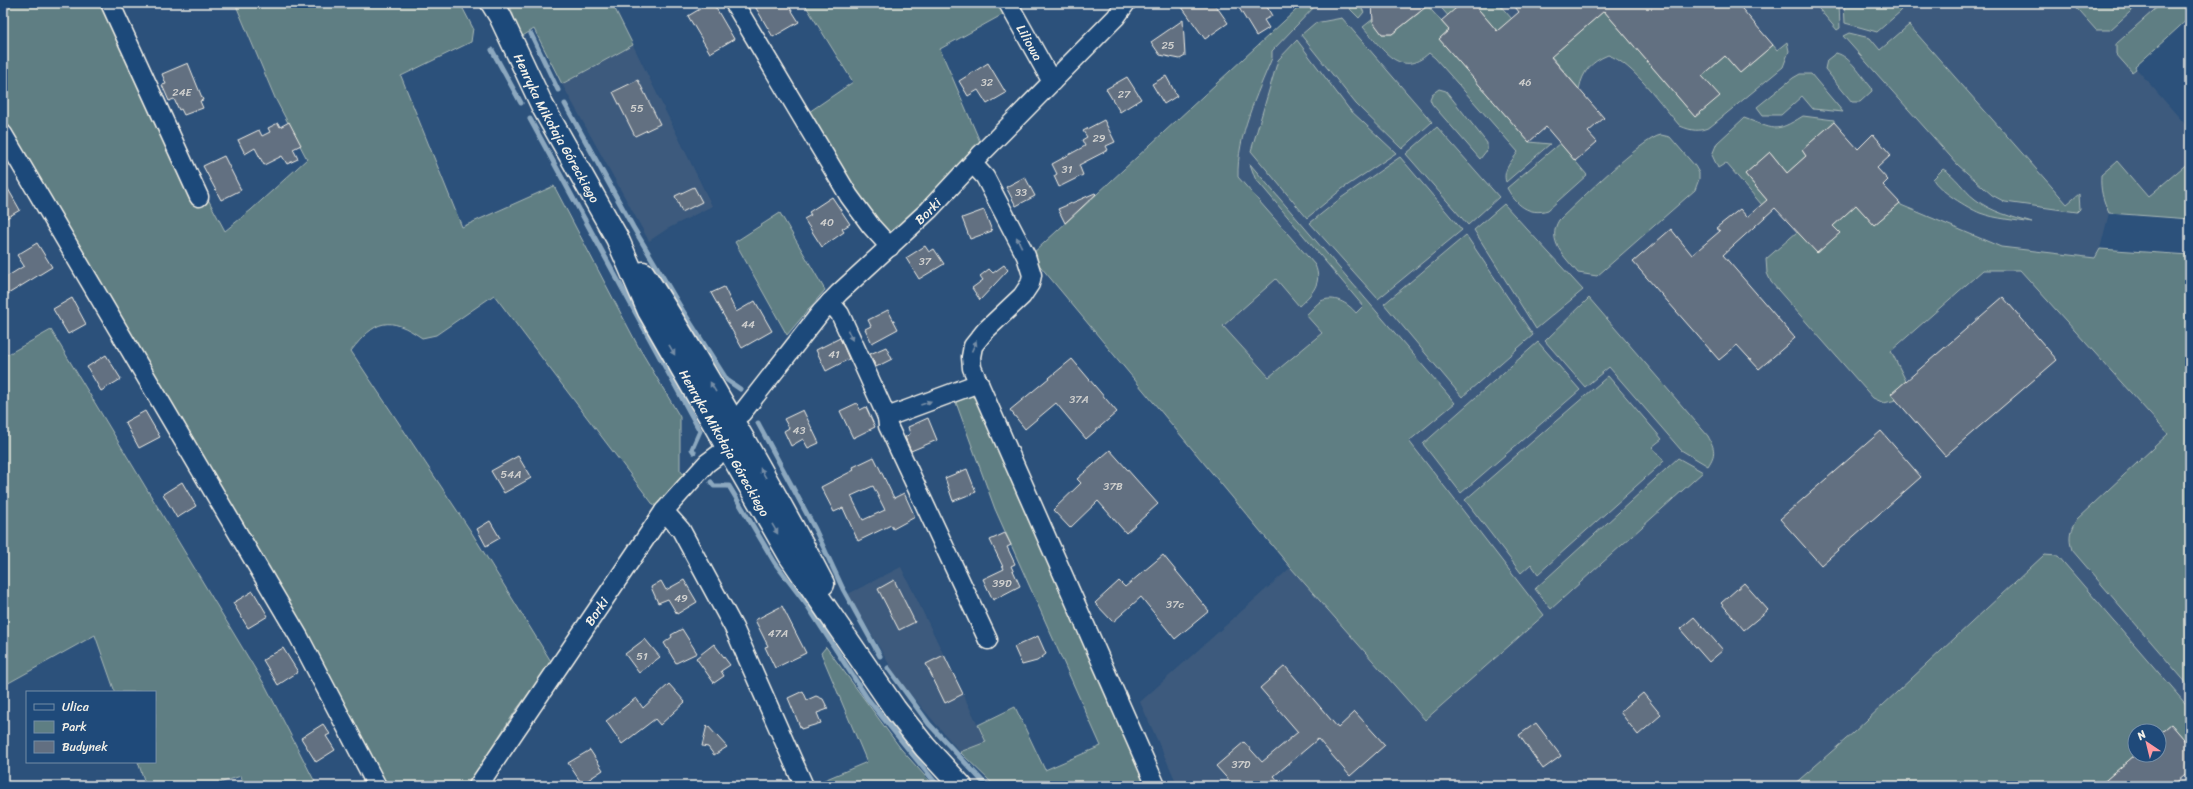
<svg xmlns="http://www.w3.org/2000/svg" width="2193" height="789" viewBox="0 0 2193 789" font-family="Sriracha,sans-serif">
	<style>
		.built { fill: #3c5a7d; fill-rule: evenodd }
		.green { fill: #5e7e83; stroke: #a9b8b6 }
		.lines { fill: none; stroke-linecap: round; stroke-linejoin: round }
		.stream { stroke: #8ca8bf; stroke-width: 5 }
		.building { fill: #626f81; stroke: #f4f1e8; fill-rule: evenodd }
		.minor-casing { stroke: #f4f1e8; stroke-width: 21 }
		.secondary-casing { stroke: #f4f1e8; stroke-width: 25 }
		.minor { stroke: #1f4a7a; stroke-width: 18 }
		.secondary { stroke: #1f4a7a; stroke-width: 22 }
		.oneway { fill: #748da6 }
		.labels { text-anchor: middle; stroke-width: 3; stroke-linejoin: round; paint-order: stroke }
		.number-label { font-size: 11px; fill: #d0d0ce }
		.street-label { font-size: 13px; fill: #f4f1e8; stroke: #1f4a7a }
	</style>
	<rect width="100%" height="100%" fill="#2c517b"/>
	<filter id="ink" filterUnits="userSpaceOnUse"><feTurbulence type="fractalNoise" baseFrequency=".025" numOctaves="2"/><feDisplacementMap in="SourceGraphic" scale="8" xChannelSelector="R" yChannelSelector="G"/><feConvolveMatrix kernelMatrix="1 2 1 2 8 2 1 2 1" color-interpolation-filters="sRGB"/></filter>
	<g filter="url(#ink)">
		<g class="built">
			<path d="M1301,3H2165L2190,17L2135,67L2190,130V219L2109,213L2100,249L2095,258L2190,372V786H1899L1853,733L1792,786H1178L1140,702L1290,568L1031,255L1296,10ZM2135,731H2159V755H2135Z"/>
			<polygon points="633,45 712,206 667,229 649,241 562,84"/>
			<polygon points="901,567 978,725 986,742 960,752 899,681 848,594"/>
		</g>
		<g class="green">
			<path d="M3,3H103L225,231L251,210L307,159L275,98L235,3H460L473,28L471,42L401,76L462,227L554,186L638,346L680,417V470L684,475L655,507L494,295L436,335L422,338C389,315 375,320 351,351L470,530L552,663L516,710L467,786H383L3,127Z"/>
			<polygon points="509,3 612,3 633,45 562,84 534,29 521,37"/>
			<polygon points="804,3 1004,3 1009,11 940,49 981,144 889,239 856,197 806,114 853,82"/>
			<path d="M1301,3H1318L1272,51V58C1257,95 1237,135 1238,177L1315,265C1323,283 1312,294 1299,306L1276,279L1223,326L1269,377L1322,333L1306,315C1311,311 1316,304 1321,301C1334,295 1348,303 1356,313L1363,306L1255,178L1250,164L1455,403L1409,441L1544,615L1425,720L1291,568L1031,255L1296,10Z"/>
			<polygon points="1348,3 1358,3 1364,12 1359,18 1350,9"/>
			<path d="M1425,3L1449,30L1439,39L1529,142L1550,144L1506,182C1502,170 1512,161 1518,152L1435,58L1429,53C1400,80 1382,48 1363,27L1373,19L1382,34H1392L1419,13L1418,5Z"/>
			<polygon points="1437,3 1462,3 1456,25"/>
			<polygon points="1473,3 1498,3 1512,19 1497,31"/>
			<polygon points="1814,3 1839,3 1840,28 1837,30"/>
			<polygon points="1844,3 1894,3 1901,11 1877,32 1845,23"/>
			<polygon points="2072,3 2140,3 2110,30 2096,30"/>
			<polygon points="2162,3 2188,3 2190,5 2190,17 2135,67 2136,69 2132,72 2116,54 2116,44"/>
			<path d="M1604,11L1695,117L1719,96L1702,76L1725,56L1740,73L1773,45L1777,50L1787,42L1789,51L1783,67L1710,127C1699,132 1692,131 1680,126C1662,106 1633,63 1608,55C1591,62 1583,71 1579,89L1546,50H1559Z"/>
			<polygon points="1342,18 1432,122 1402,149 1356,104 1301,35 1315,23"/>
			<polygon points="1909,25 2067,204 2079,194 2080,209 2077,212 2005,202 1992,195 1958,165 1843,36 1849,33 1870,38 1880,50"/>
			<polygon points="1297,40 1349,109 1396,153 1342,189 1307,218 1251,151 1278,60"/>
			<path d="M1836,53C1850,56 1862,77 1871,87L1872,91L1860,102H1852L1825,69L1827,60Z"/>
			<polygon points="1800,74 1811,74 1843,112 1813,109 1802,96 1781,115 1763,115 1757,107 1793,78"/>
			<polygon points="1439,89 1446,91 1487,143 1487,150 1480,159 1432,104 1430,99 1432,94"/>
			<path d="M1803,116L1834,120V122L1802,150L1806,156L1787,173L1770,152L1745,174L1767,200L1762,205L1726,163L1718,168L1712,155L1717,143L1744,118C1775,129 1774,134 1803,116Z"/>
			<polygon points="1437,127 1499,197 1468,225 1406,154"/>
			<path d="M1661,135L1670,137L1695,166L1699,173V179L1695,190L1597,276L1578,273C1565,257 1546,241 1559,220C1577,203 1642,138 1661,135Z"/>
			<path d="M1560,143L1587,175L1548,210C1529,216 1516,205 1507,188Z"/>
			<polygon points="1400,157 1462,230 1378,299 1310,223 1341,198"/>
			<path d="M2117,161L2148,197L2190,161V219L2109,213C2103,200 2100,190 2101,175Z"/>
			<path d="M1943,169C1956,176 1963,190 1975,199C1991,212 2013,217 2032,223C2016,220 1996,219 1980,213C1968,208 1938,190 1933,179Z"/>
			<path d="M1900,203L1901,205L2001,247L2095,258L2100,249L2190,255V685H2188L2072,550C2068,538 2070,530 2077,519L2168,434L2020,270H1983L1891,351L1906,381L1891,394L1896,400L1884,403L1873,398L1771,282L1767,273L1766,259L1797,232L1818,253L1839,233L1833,226L1856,205L1874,225Z"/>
			<polygon points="1504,204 1583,290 1536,329 1474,230"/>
			<polygon points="780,213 825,290 787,335 735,242"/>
			<polygon points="1466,235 1533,335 1462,397 1384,304"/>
			<path d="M1589,298L1708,436C1715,449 1716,454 1708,466L1681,450L1609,367L1585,387L1545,341Z"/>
			<polygon points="51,330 266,687 317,786 244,786 241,776 210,786 146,786 138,762 155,762 155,692 115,692 95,635 3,686 3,357"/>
			<polygon points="1538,342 1580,390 1461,493 1423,444"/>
			<polygon points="1608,376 1662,439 1652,447 1664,461 1538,574 1531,564 1521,573 1465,500"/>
			<polygon points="968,394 979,401 1149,786 995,786 960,752 986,742 978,725 1015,707 1045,770 1101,746 995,509 954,397"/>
			<polygon points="1678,458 1703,472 1551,609 1535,589"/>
			<polygon points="2044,555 2058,556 2190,709 2190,744 2188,744 2171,724 2159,734 2159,731 2135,731 2135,755 2099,786 1792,786 1853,733"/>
			<polygon points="826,647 901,749 934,786 810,786 867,762 821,653"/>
		</g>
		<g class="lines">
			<g class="stream">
				<polyline points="531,34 558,90"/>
				<polyline points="492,50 521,103"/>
				<polyline points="565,104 633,227 683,311 727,380 740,389"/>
				<polyline points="530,119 700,431 692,449 694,452"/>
				<polyline points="758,423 815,529 843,589 880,656"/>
				<polyline points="711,482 714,486 729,486 775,563 807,605 867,698 938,786"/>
				<polyline points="888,668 929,724 987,786"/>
			</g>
		</g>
		<g class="building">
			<polygon points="710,3 713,3 734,39 710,53 688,16"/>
			<polygon points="753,3 787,3 799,22 773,37"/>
			<polygon points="1179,3 1214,3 1228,23 1205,39"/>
			<polygon points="1236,3 1265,3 1272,16 1264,20 1269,28 1256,36"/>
			<polygon points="1372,3 1431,3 1392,34 1382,34 1373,22"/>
			<polygon points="1462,3 1473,3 1497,31 1519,12 1512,3 1737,3 1773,45 1740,73 1725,56 1702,76 1720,96 1695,117 1604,11 1551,57 1604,118 1588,132 1597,142 1575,161 1546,127 1529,142 1439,39 1449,30 1441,21"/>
			<polygon points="1183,20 1185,56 1180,59 1160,55 1151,42"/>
			<polygon points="188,63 203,100 200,101 203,108 184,115 181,109 179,110 174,99 169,101 162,85 166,84 162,74"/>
			<polygon points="988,63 1006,93 987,104 978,90 968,96 959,81"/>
			<polygon points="1166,76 1177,96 1164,104 1152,84"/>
			<polygon points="1127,77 1141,99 1120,112 1106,89"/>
			<polygon points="638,80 660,124 635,136 613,92"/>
			<polygon points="1104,120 1115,142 1106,146 1108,150 1079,165 1083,175 1059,187 1054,176 1057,174 1052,164 1085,146 1082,140 1087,137 1083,131"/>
			<polygon points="289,122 301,145 293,149 298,159 287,164 282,156 264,165 255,148 245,154 238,140 259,130 262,136 270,132 268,128 278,123 280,127"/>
			<polygon points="1834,122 1858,149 1873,134 1891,155 1877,168 1888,180 1883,185 1900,203 1874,225 1856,205 1833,226 1840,233 1817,253 1775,208 1723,255 1795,338 1759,369 1737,345 1719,360 1633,262 1671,229 1692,255 1720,231 1716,228 1740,209 1747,217 1767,200 1745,174 1770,152 1787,173 1806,156 1802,150"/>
			<polygon points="224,156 241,190 221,200 203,166"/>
			<polygon points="1025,177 1035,196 1016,206 1006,187"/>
			<polygon points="3,180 20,210 3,220"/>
			<polygon points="694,187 702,202 682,212 675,196"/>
			<polygon points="1095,193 1096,194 1065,223 1058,209"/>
			<polygon points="832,197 850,224 842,229 844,232 822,247 804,219 811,215 809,212"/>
			<polygon points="984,210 992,231 970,239 962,218"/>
			<polygon points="37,243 52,267 3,297 3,279 24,266 17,255"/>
			<polygon points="925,246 929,252 934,249 944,264 919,279 906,258"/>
			<polygon points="1004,265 1008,270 980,300 972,288 983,280 980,276 989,269 993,273"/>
			<polygon points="724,287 736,312 755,301 772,331 742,348 711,293"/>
			<polygon points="2003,297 2057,360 1945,456 1891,394"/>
			<polygon points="72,298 86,324 68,334 53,309"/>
			<polygon points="888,310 898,329 872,343 865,329 871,326 868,320"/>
			<polygon points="840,338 849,359 826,371 816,350"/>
			<polygon points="886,347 892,359 876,367 870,354"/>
			<polygon points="106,355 121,379 101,391 87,367"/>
			<polygon points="1072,359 1117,412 1086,439 1056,403 1025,429 1010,410"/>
			<polygon points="857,403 860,410 866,407 875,427 853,438 840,411"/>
			<polygon points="803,410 819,443 808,448 803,439 791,446 784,431 789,428 784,419"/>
			<polygon points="145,411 160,437 139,448 125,422"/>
			<polygon points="928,418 937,440 911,451 905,437 910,434 908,427"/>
			<polygon points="1881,431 1921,477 1821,565 1780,519"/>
			<polygon points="1110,450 1158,504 1126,533 1098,501 1070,528 1053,510 1081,483 1077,479"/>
			<polygon points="518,456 531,478 504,493 491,471"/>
			<path d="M874,457L894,498L904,493L915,517L893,529L891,525L858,541L843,508L834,512L821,487L854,470L853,467ZM873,486L885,510L863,520L851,496Z"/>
			<polygon points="967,469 976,492 953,501 945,478"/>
			<polygon points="182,482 196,506 177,518 163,494"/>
			<polygon points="490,521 500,538 486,546 477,529"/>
			<polygon points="1005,533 1011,545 1007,547 1015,564 1011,566 1020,586 993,600 983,579 1004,569 990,540"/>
			<polygon points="1163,555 1209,611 1175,639 1141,597 1113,622 1095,603 1119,581 1125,587"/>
			<polygon points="684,580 697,602 677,614 668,599 658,603 651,587 661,581 666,590"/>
			<polygon points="894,580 915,622 899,630 878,589"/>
			<polygon points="1744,583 1768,610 1744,630 1721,603"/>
			<polygon points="253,591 268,616 248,628 233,603"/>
			<polygon points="782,606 806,653 775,668 765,647 768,646 755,620"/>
			<polygon points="1694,617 1723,650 1709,662 1680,629"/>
			<polygon points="682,629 697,653 676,663 664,643 672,637 671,635"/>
			<polygon points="1038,636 1046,654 1037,661 1022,665 1014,647"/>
			<polygon points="645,639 660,657 639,673 625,654"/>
			<polygon points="714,644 730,665 721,671 724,676 714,683 696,658"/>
			<polygon points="283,648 298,672 278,685 263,660"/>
			<polygon points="944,655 963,694 945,703 926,664"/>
			<polygon points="1285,666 1338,728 1355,712 1385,745 1350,776 1318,739 1274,776 1283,786 1234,786 1216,766 1244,742 1262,762 1298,732 1260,688"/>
			<polygon points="669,684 685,702 660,725 655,719 622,744 606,721 636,698 643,708"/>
			<polygon points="803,691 807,700 816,696 823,699 828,709 817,713 821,723 801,729 788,698"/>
			<polygon points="1643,693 1661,715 1638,735 1620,712"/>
			<polygon points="1536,723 1561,756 1543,769 1519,735"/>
			<polygon points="323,724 330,734 326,736 335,750 316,762 301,738"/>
			<polygon points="2171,724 2190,746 2190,771 2172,786 2099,786 2135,755 2159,755 2159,734"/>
			<polygon points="707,725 727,747 714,755 708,747 702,746"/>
			<polygon points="590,750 603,770 582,784 568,763"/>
		</g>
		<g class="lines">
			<g class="minor-casing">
				<g id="minor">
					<polyline points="110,3 199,197"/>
					<polyline points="734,3 849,196 871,226 890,247"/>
					<path id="s1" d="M1008,3L1052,82"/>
					<polyline points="3,134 299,637 377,786"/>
					<polyline points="973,164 985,177 1026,256 1032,275 1030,284 1022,296 985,331 973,346 971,357 972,368 1156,786"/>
					<polyline points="830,302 840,314 887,417 979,383"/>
					<polyline points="887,417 888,426 988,640"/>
					<path id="s2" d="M721,428L742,413L821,312L839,293L929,210L982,153L1116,17L1126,3"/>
					<polyline points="664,511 681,530 734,628 804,786"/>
					<path id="s3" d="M478,786L664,511L707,463L738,440"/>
				</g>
			</g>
			<g class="secondary-casing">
				<g id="secondary">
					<path id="s4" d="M492,3L500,16L543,107L617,238L649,311L790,556L895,709L925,747L961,786"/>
					<path d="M643,273C678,326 710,382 742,437C770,486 797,534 823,584"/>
				</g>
			</g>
			<use href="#minor" class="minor"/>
			<use href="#secondary" class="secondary"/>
		</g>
		<defs><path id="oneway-solid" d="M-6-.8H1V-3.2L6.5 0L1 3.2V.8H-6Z"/></defs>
		<g class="oneway">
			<use href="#oneway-solid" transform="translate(1019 242) rotate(-117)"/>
			<use href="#oneway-solid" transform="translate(850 335) rotate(65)"/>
			<use href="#oneway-solid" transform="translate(974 346) rotate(-66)"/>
			<use href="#oneway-solid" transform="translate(672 350) rotate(60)"/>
			<use href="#oneway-solid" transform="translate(713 387) rotate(-120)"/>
			<use href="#oneway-solid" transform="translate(926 403) rotate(-20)"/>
			<use href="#oneway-solid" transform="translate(763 473) rotate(-120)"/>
			<use href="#oneway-solid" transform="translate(775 529) rotate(60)"/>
		</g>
	</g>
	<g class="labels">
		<g class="number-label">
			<text x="1168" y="49">25</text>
			<text x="987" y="86">32</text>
			<text x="1525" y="86">46</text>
			<text x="182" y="96">24E</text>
			<text x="1124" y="98">27</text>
			<text x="637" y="112">55</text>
			<text x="1099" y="142">29</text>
			<text x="1067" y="173">31</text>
			<text x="1021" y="196">33</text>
			<text x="827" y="226">40</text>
			<text x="925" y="265">37</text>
			<text x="748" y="328">44</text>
			<text x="834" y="358">41</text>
			<text x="1079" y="403">37A</text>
			<text x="799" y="434">43</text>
			<text x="511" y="478">54A</text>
			<text x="1113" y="490">37B</text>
			<text x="1002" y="587">39D</text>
			<text x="681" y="602">49</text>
			<text x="1175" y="608">37c</text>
			<text x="778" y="637">47A</text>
			<text x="642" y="660">51</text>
			<text x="1241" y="768">37D</text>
		</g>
		<g class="street-label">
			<text dy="5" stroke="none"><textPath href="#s1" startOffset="45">Liliowa</textPath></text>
			<text dy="5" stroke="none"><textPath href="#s4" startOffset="141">Henryka Mikołaja Góreckiego</textPath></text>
			<text dy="5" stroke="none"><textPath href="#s2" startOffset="301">Borki</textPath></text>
			<text dy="5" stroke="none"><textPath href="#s4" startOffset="498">Henryka Mikołaja Góreckiego</textPath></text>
			<text dy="5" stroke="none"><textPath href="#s3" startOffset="211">Borki</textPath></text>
		</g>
	</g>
	<rect width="2193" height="789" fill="none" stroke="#1f4a7a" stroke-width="16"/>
	<rect x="8" y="8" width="2177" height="773" fill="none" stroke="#f4f1e8" stroke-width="1.5" filter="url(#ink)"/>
	<rect x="26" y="691" width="130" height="72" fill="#1f4a7a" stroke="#748da6"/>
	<rect x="34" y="704" width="20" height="6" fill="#1f4a7a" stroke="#748da6"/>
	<text x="62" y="711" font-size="12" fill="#f4f1e8">Ulica</text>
	<rect x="34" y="721" width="20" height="12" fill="#5e7e83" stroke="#748da6"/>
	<text x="62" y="731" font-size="12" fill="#f4f1e8">Park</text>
	<rect x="34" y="741" width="20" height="12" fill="#626f81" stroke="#748da6"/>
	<text x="62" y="751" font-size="12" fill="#f4f1e8">Budynek</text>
	<g transform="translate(2147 743) rotate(325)"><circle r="19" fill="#1f4a7a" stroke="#748da6"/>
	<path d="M0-3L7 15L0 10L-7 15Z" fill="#ff9aa2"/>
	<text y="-6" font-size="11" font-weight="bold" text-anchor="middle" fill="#f4f1e8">N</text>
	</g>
</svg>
